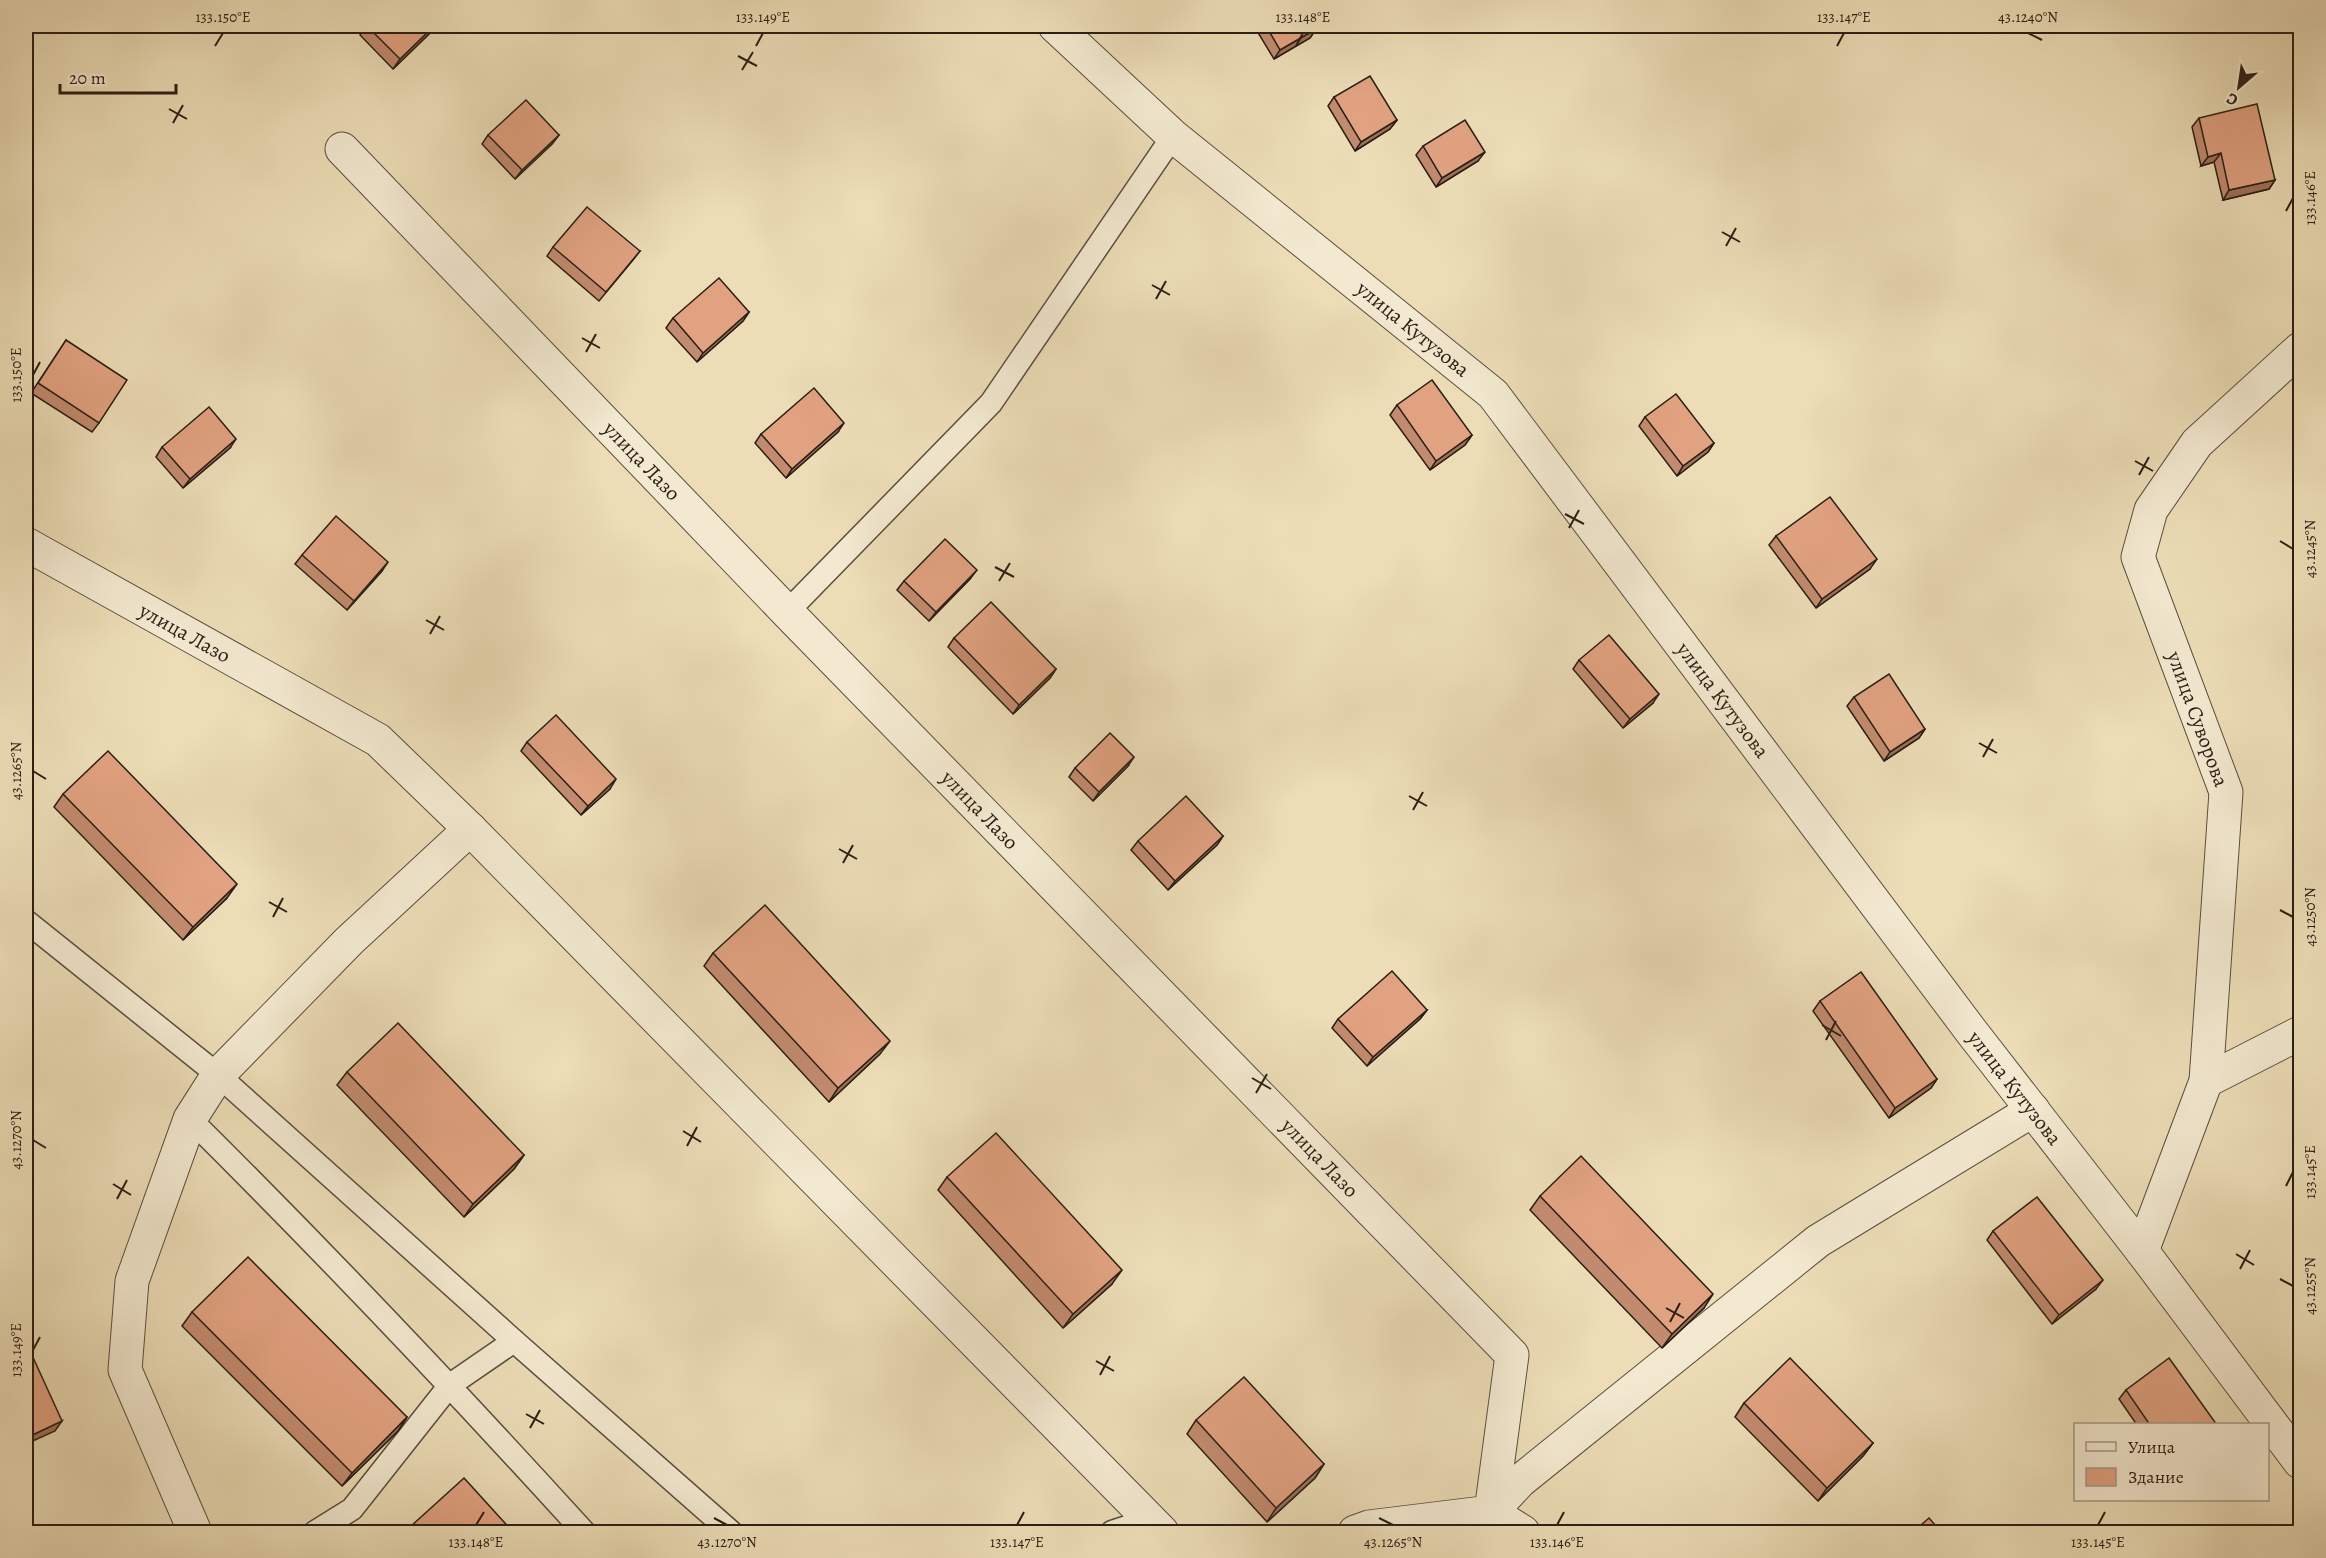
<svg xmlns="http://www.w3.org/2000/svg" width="2326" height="1558" viewBox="0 0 2326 1558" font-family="Alegreya,serif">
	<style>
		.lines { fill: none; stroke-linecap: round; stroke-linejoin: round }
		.service-casing { stroke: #5b4e3e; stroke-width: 25 }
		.minor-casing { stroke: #5b4e3e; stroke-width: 35 }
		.tertiary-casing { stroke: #5b4e3e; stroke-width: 35 }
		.service { stroke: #f3e9d0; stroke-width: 22 }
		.minor { stroke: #f3e9d0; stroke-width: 33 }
		.tertiary { stroke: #f3e9d0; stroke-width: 33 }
		.wall { fill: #c28b6f; stroke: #2b1e15; stroke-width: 1.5 }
		.shaded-wall { fill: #9e715a; stroke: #2b1e15; stroke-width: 1.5 }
		.building { fill: #e1a281; stroke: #2b1e15; stroke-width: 1.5 }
		.ticks { fill: none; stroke: #2b1e15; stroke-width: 2 }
		.labels { text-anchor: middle; stroke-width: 4.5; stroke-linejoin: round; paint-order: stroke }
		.street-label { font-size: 21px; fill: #2b1e15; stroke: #f3e9d0 }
		.neatline { fill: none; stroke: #2b1e15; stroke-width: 2 }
		.ticks-label { font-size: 15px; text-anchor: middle; fill: #2b1e15 }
	</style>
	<rect width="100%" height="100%" fill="#ecddb7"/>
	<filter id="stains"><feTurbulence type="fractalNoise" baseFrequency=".00333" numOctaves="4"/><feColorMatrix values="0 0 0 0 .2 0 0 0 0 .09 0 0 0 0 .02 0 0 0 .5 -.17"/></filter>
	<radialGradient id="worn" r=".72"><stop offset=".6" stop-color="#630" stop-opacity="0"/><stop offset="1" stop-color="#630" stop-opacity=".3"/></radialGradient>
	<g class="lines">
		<g class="service-casing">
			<g id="service">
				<polyline points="787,612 991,403 1173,136"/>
				<polyline points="26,921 218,1075 514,1341 731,1532"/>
				<path d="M190,1119C325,1253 456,1391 584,1532"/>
				<polyline points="315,1532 352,1509 450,1385 514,1341"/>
				<polyline points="1112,1532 1149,1520"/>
			</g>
		</g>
		<g class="minor-casing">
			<g id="minor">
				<polyline points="342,149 787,612 1512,1355 1491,1512"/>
				<polyline points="2206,1081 2300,1033"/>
				<polyline points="2142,1251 2206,1081 2226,792 2138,557 2151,510 2197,443 2300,349"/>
				<polyline points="1491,1512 1520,1481 1818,1241 2033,1110"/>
				<polyline points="195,1532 125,1370 132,1281 190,1119 218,1075 349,941 470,829"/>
			</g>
		</g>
		<g class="tertiary-casing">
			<g id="tertiary">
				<polyline points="1055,26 1173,136 1493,394 1971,1031 2142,1251 2300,1462"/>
				<polyline points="26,544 378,740 470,829 1162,1532"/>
				<polyline points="1355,1532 1369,1527 1491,1512 1523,1532"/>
			</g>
		</g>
		<use href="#service" class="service"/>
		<use href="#minor" class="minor"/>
		<use href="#tertiary" class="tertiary"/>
	</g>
	<g class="wall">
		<polygon points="367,26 434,26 429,34 393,69 360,35"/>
		<polygon points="1254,26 1314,26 1316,29 1310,38 1274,59"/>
		<polygon points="1334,97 1397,120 1390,129 1355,151 1328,106"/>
		<polygon points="2199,118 2275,180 2269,189 2223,200 2214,162 2201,166 2192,127"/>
		<polygon points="488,135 559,135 552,144 515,179 482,144"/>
		<polygon points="1423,146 1478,161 1436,187 1416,155"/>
		<polygon points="553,247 640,251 633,260 599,301 547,256"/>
		<polygon points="749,312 743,321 697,362 666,328 673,318"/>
		<polygon points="66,340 99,423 92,432 31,393"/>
		<polygon points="1397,405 1472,435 1465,445 1430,470 1390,415"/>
		<polygon points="1645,417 1714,443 1708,452 1677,476 1639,426"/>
		<polygon points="838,432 786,478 755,443 761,434"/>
		<polygon points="162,447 230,448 183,488 156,457"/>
		<polygon points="1776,536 1870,569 1816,608 1769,545"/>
		<polygon points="302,555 382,571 347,610 295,564"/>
		<polygon points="970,579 929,621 897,590 904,581"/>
		<polygon points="954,638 1056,669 1050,678 1013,714 948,647"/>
		<polygon points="1579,660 1653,703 1623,728 1573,669"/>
		<polygon points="1854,697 1925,729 1919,738 1884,761 1847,706"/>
		<polygon points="527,742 610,789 581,815 521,751"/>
		<polygon points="1128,766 1093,801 1069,777 1075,768"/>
		<polygon points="63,794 227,898 183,940 54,807"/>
		<polygon points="1223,836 1217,845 1168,890 1131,850 1138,841"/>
		<polygon points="713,953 880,1054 829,1102 704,966"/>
		<polygon points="1820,1001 1937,1079 1931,1088 1889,1118 1813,1011"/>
		<polygon points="1427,1010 1420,1019 1367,1066 1332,1028 1338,1019"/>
		<polygon points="347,1072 524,1155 514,1169 464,1217 337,1085"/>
		<polygon points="947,1177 1112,1284 1063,1328 938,1190"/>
		<polygon points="1540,1196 1704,1308 1662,1348 1530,1210"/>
		<polygon points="1993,1231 2096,1289 2052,1324 1987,1240"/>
		<polygon points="192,1312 407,1417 398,1431 342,1486 182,1326"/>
		<polygon points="2126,1390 2217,1425 2137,1425 2119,1399"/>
		<polygon points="1744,1403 1873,1443 1863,1456 1818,1501 1735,1417"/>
		<polygon points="1196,1420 1324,1464 1315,1478 1267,1522 1187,1434"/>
		<polygon points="410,1527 514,1533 406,1533"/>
	</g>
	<g class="shaded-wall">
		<polygon points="434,26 429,34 393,69 400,59"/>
		<polygon points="1316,29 1310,38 1274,59 1280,50"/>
		<polygon points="1397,120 1390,129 1355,151 1361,142"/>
		<polygon points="559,135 552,144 515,179 522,170"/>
		<polygon points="1485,152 1478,161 1436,187 1442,178"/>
		<polygon points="2221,153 2214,162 2201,166 2208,157"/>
		<polygon points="2275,180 2269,189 2223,200 2229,190"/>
		<polygon points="749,312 743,321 697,362 703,353"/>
		<polygon points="844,423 838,432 786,478 792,469"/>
		<polygon points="1472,435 1465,445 1430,470 1436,461"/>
		<polygon points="236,439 230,448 183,488 190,479"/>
		<polygon points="1714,443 1708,452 1677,476 1683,466"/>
		<polygon points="1877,559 1870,569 1816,608 1822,599"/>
		<polygon points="388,562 382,571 347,610 354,601"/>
		<polygon points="977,570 970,579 929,621 936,612"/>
		<polygon points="1056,669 1050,678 1013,714 1019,705"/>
		<polygon points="1659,694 1653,703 1623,728 1630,719"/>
		<polygon points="1925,729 1919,738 1884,761 1890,752"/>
		<polygon points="1134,757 1128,766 1093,801 1099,792"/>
		<polygon points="616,779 610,789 581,815 588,806"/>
		<polygon points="1223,836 1217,845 1168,890 1175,881"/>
		<polygon points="237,884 227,898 183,940 193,927"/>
		<polygon points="1427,1010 1420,1019 1367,1066 1373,1057"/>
		<polygon points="890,1041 880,1054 829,1102 838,1088"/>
		<polygon points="1937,1079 1931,1088 1889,1118 1895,1108"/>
		<polygon points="524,1155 514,1169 464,1217 473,1204"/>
		<polygon points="1122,1270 1112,1284 1063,1328 1073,1314"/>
		<polygon points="2103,1280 2096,1289 2052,1324 2059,1315"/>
		<polygon points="1713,1294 1704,1308 1662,1348 1672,1334"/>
		<polygon points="407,1417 398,1431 342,1486 352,1473"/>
		<polygon points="62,1421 55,1431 26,1444 26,1438"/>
		<polygon points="1873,1443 1863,1456 1818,1501 1827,1488"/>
		<polygon points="1324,1464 1315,1478 1267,1522 1276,1508"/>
	</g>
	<g class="building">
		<polygon points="367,26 434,26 400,59"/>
		<polygon points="1266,26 1314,26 1316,29 1280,50"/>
		<polygon points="1370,76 1397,120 1361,142 1334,97"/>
		<polygon points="526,100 559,135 522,170 488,135"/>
		<polygon points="2257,104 2275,180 2229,190 2221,153 2208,157 2199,118"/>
		<polygon points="1465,120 1485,152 1442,178 1423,146"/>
		<polygon points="587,207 640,251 606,292 553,247"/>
		<polygon points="719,278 749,312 703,353 673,318"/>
		<polygon points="66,340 127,380 99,423 38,383"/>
		<polygon points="1432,380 1472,435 1436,461 1397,405"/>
		<polygon points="814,388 844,423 792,469 761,434"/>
		<polygon points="1676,394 1714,443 1683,466 1645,417"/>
		<polygon points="209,407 236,439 190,479 162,447"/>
		<polygon points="1830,497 1877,559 1822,599 1776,536"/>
		<polygon points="336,516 388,562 354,601 302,555"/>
		<polygon points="945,539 977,570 936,612 904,581"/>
		<polygon points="991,602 1056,669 1019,705 954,638"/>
		<polygon points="1609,635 1659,694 1630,719 1579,660"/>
		<polygon points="1889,674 1925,729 1890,752 1854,697"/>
		<polygon points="556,715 616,779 588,806 527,742"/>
		<polygon points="1110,733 1134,757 1099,792 1075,768"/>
		<polygon points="108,751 237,884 193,927 63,794"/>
		<polygon points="1186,796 1223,836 1175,881 1138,841"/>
		<polygon points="765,905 890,1041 838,1088 713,953"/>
		<polygon points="1392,971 1427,1010 1373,1057 1338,1019"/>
		<polygon points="1861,972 1937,1079 1895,1108 1820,1001"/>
		<polygon points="398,1023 524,1155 473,1204 347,1072"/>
		<polygon points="996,1133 1122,1270 1073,1314 947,1177"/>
		<polygon points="1581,1156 1713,1294 1672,1334 1540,1196"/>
		<polygon points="2037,1197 2103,1280 2059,1315 1993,1231"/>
		<polygon points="248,1257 407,1417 352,1473 192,1312"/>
		<polygon points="26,1342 62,1421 26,1438"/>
		<polygon points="1790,1358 1873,1443 1827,1488 1744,1403"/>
		<polygon points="2169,1358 2217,1425 2150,1425 2126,1390"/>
		<polygon points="1244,1377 1324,1464 1276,1508 1196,1420"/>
		<polygon points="464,1478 514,1533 416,1533 410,1527"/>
		<polygon points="1929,1518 1942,1533 1912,1533"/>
	</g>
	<path class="ticks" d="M2028,33L2042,40M215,46L223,33M756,46L763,33M1296,46L1303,33M1837,46L1844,33M738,56L757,66M742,70L753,52M169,109L187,119M173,123L183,105M2286,211L2293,198M1722,232L1740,242M1726,246L1736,228M1152,285L1170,295M1156,299L1166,281M582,338L600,348M586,352L596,334M33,375L40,362M2135,461L2153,471M2139,475L2149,457M1565,514L1584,524M1569,528L1579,510M2280,541L2293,549M995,567L1014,577M999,581L1010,563M426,620L444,630M430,634L440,616M1979,743L1997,753M1983,757L1993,739M33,771L46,779M1409,796L1427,806M1413,810L1423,792M839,849L857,859M843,863L853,845M269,902L287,912M2280,910L2293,917M273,917L283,898M1822,1025L1841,1036M1826,1040L1836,1021M1252,1078L1271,1089M1256,1093L1267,1074M683,1131L701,1142M33,1140L46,1148M687,1146L697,1127M113,1184L131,1195M2286,1186L2293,1172M117,1199L127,1180M2236,1254L2254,1265M2240,1269L2250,1250M2280,1279L2293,1286M1666,1308L1684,1318M1670,1322L1680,1303M33,1350L40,1337M1096,1361L1114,1371M1100,1375L1110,1356M526,1414L544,1424M530,1428L540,1410M714,1518L727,1525M1379,1518L1393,1525M476,1525L484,1512M1017,1525L1024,1512M1557,1525L1564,1512M2098,1525L2105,1512"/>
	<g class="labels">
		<g class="street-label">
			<text transform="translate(1413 329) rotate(39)" y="7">улица Кутузова</text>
			<text transform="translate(642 461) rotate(46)" y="7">улица Лазо</text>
			<text transform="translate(185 633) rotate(29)" y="7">улица Лазо</text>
			<text transform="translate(1723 700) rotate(53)" y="7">улица Кутузова</text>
			<text transform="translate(2198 719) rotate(70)" y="7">улица Суворова</text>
			<text transform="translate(980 810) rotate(46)" y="7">улица Лазо</text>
			<text transform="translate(2015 1088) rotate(52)" y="7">улица Кутузова</text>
			<text transform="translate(1320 1158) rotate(46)" y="7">улица Лазо</text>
		</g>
	</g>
	<rect width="2326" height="1558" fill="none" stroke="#ecddb7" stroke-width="66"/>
	<rect x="2074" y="1423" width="195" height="78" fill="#f3e9d0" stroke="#a39885" stroke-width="1.5"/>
	<rect x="2086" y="1442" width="30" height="9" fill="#f3e9d0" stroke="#a39885" stroke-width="1.5"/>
	<text x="2128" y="1453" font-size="18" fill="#2b1e15">Улица</text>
	<rect x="2086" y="1468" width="30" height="18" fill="#e1a281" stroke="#a39885" stroke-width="1.5"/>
	<text x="2128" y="1483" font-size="18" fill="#2b1e15">Здание</text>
	<g transform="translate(2239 87) rotate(209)" stroke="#f3e9d0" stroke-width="4.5" paint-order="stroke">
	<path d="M0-4.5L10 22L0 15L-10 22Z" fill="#2b1e15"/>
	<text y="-9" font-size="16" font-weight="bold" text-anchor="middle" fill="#2b1e15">С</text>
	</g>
	<path d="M60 84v9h116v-9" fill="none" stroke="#2b1e15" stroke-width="3"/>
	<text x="69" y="84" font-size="18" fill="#2b1e15" stroke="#f3e9d0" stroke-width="4.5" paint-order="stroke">20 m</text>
	<rect x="33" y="33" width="2260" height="1492" class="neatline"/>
	<g class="ticks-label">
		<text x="223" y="22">133.150°E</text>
		<text x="763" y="22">133.149°E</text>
		<text x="1303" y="22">133.148°E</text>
		<text x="1844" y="22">133.147°E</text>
		<text x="2028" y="22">43.1240°N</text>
		<text transform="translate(2310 198) rotate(-90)" y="5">133.146°E</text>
		<text transform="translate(16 375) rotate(-90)" y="5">133.150°E</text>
		<text transform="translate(2310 549) rotate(-90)" y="5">43.1245°N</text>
		<text transform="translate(16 771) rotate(-90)" y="5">43.1265°N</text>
		<text transform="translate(2310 917) rotate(-90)" y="5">43.1250°N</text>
		<text transform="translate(16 1140) rotate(-90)" y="5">43.1270°N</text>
		<text transform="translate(2310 1172) rotate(-90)" y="5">133.145°E</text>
		<text transform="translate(2310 1286) rotate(-90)" y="5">43.1255°N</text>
		<text transform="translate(16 1350) rotate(-90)" y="5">133.149°E</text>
		<text x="476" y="1547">133.148°E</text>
		<text x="727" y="1547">43.1270°N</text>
		<text x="1017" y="1547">133.147°E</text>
		<text x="1393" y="1547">43.1265°N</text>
		<text x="1557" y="1547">133.146°E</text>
		<text x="2098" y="1547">133.145°E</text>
	</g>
	<rect width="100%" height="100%" filter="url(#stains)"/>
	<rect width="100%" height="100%" fill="url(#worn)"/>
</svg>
